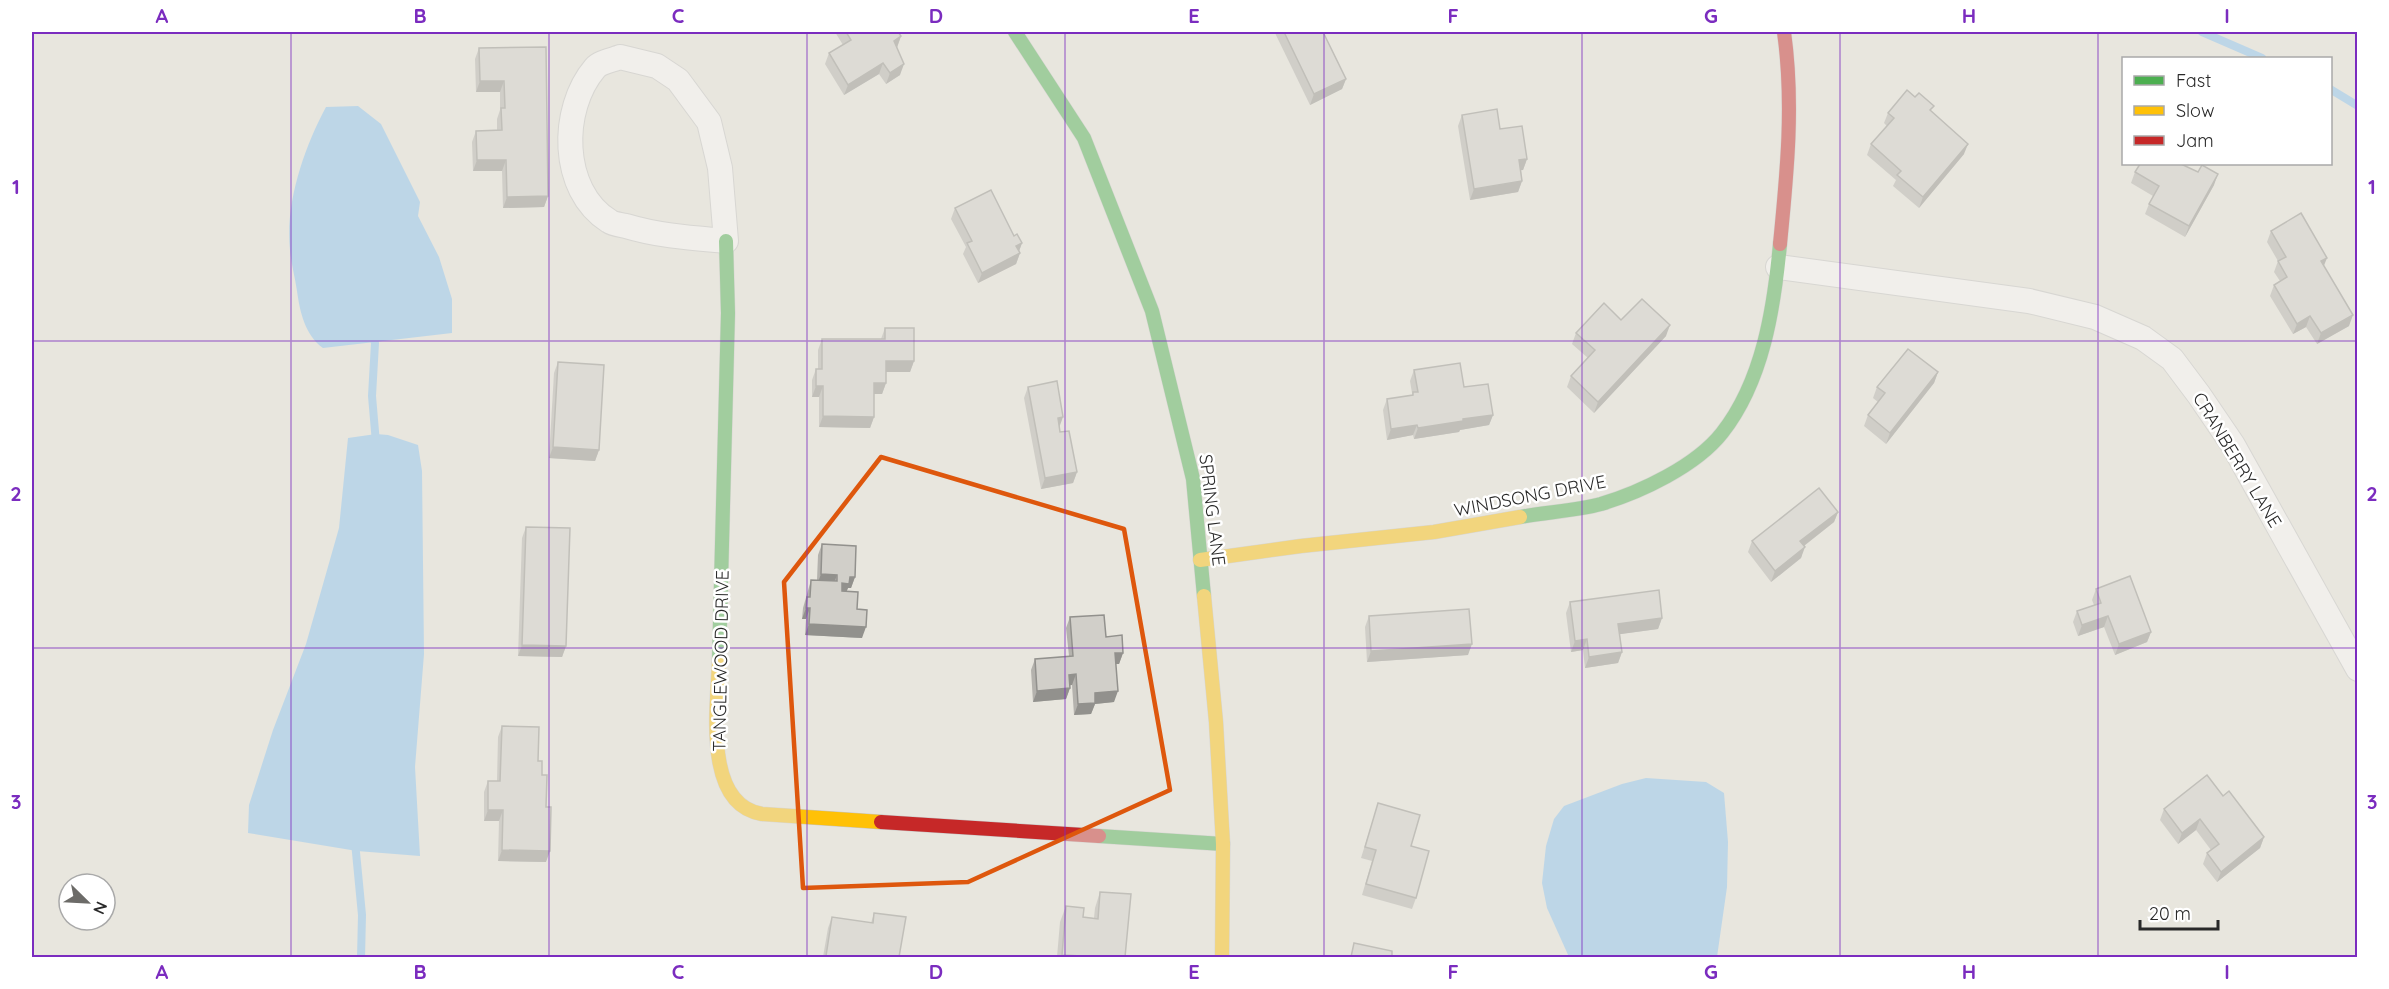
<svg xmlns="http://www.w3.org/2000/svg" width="2389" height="989" viewBox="0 0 2389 989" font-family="Quicksand,sans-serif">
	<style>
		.water { fill: #8ac4f2 }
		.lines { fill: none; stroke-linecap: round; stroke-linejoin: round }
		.stream { stroke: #8ac4f2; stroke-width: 8 }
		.street-casing { stroke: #c5c4c4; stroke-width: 26 }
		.fast-casing { stroke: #c5c4c4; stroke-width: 15 }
		.slow-casing { stroke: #c5c4c4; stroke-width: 15 }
		.jam-casing { stroke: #c5c4c4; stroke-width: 15 }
		.street { stroke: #fcfbfa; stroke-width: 24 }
		.fast { stroke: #4caf50; stroke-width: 14 }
		.slow { stroke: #ffc107; stroke-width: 14 }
		.jam { stroke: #c62828; stroke-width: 14 }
		.wall { fill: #b4b2ad }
		.shaded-wall { fill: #92918d }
		.building { fill: #d1cfc9; stroke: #92918d; stroke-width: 1.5 }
		.marked { fill: none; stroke: #de570d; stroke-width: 4.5; stroke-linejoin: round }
		.grid { fill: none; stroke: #7b2cbf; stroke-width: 1.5; stroke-opacity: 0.55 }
		.labels { text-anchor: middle; stroke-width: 5; stroke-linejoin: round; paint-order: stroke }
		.street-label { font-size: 18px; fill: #292929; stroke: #fff }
		.neatline { fill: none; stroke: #7b2cbf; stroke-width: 2 }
		.grid-label { font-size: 20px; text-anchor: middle; font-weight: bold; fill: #7b2cbf }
	</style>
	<rect width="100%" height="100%" fill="#e8e6de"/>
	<g class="water">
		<path d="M358,106L381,124L420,202L418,216L439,257L452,299V333L323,348C305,335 300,312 297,291C295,277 291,263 290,250C285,203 304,148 326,107Z"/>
		<polygon points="376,434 388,435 418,445 422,471 424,654 415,767 420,856 357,851 248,833 249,805 273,730 306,644 339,528 348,438"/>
		<polygon points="1646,778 1706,782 1724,793 1728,842 1727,887 1717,957 1569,957 1547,908 1542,883 1546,846 1554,819 1564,806 1622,784"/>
	</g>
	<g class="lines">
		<g class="stream">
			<polyline points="2202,32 2262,58"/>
			<polyline points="2330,89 2358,106"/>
			<polyline points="372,333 375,343 372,396 376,443"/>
			<polyline points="355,842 362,915 361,958"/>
		</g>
		<g class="street-casing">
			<g id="street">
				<path d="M620,57L657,66L678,80L709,122L720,168L726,241C692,238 659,236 626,226C621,225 613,224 609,221C560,190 560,109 595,68C600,62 613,60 620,57Z"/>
				<polyline points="1778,267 2029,301 2095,317 2143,338 2172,359 2199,395 2233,445 2358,669"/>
			</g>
		</g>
		<g class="fast-casing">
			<g id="fast">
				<polyline points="1015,32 1084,138 1152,311 1193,479 1204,596"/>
				<path d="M1520,517C1546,512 1575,511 1601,504C1641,492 1696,466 1722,433C1763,381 1774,308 1780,244"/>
				<polyline points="719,660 728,313 726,241"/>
				<polyline points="1099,836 1223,844"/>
			</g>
		</g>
		<g class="slow-casing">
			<g id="slow">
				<polyline points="1200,560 1301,546 1434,532 1520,517"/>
				<polyline points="1204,596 1216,722 1223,844 1222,958"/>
				<path d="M719,660C718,704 702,804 762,814L881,822"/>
			</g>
		</g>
		<g class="jam-casing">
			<g id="jam">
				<path d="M1780,244C1787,173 1794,103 1784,32"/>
				<polyline points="881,822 1099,836"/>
			</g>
		</g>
		<use href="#street" class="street"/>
		<use href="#fast" class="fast"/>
		<use href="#slow" class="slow"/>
		<use href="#jam" class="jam"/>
	</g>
	<g class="wall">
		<polygon points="835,32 898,32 901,36 897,48 900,75 886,84 879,74 844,95 825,64 829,53 843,45"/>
		<polygon points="1276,32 1323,32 1346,79 1342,89 1310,105 1275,33"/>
		<polygon points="546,47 548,196 544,207 503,208 502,171 473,171 472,142 476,131 497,130 497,119 500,110 500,92 476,92 475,59 479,48"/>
		<polygon points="1931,112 1964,154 1919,208 1893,186 1896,180 1867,155 1871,144 1887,126 1884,123 1888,113"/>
		<polygon points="1462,115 1500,129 1527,159 1523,170 1521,170 1522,181 1518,192 1470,200 1458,126"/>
		<polygon points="2135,172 2214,185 2185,237 2145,214 2149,204 2153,196 2131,183"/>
		<polygon points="955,208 1014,236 1022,243 1019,251 1020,253 1016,264 978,283 963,254 966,247 951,219"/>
		<polygon points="2271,231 2324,266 2349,326 2317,344 2306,327 2293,334 2270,296 2274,285 2280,281 2274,272 2278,261 2267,242"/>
		<polygon points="885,328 914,361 910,372 886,372 886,383 882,394 874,394 874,417 870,428 819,427 819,397 812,397 812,380 816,369 818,369 818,350 822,339 881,339"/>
		<polygon points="1576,333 1666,336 1594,413 1567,387 1571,376 1588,358 1572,344"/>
		<polygon points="558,362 599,450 595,461 549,458 554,373"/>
		<polygon points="1414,370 1464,387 1493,415 1489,425 1460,430 1459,432 1414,439 1413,435 1387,440 1383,410 1387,399 1412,395 1412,393 1410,381"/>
		<polygon points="1938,372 1934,383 1886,444 1864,426 1868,415 1878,402 1873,398 1877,387"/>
		<polygon points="1028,387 1059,428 1060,432 1077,472 1073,483 1041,489 1024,398"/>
		<polygon points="1838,512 1834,522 1804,546 1801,558 1771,582 1748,552 1752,541"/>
		<polygon points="526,527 566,646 562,657 518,656 522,538"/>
		<polygon points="822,544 855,577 851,588 848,588 846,592 857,609 862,638 805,635 806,619 802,619 803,608 811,580 817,580 818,555"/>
		<polygon points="2096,589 2151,632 2147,642 2115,655 2104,627 2078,636 2073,622 2077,611 2094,605 2092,600"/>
		<polygon points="1570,602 1662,618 1658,629 1620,634 1622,652 1618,663 1585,668 1583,650 1571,652 1566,613"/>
		<polygon points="1369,616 1468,655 1367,662 1365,627"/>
		<polygon points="1070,617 1106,637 1123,653 1119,664 1116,664 1114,702 1095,704 1091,714 1074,715 1072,685 1070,685 1070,688 1066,699 1033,702 1031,670 1035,659 1069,656 1066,628"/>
		<polygon points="502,726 538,761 542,775 546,862 498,861 499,821 484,821 484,792 488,781 497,781 498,737"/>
		<polygon points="2223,796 2264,837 2260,848 2217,882 2203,864 2207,853 2211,850 2196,830 2178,844 2160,820 2164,809"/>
		<polygon points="1378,803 1411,846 1416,898 1412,909 1362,895 1372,861 1361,858"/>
		<polygon points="1100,892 1125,957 1057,957 1060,922 1066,906 1083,917 1094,918 1095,908"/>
		<polygon points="874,913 899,957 823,957 828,928 832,917 871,923"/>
	</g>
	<g class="shaded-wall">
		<polygon points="901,36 897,47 890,52 894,41"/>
		<polygon points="883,63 879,74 844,95 848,85"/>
		<polygon points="904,64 900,75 886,84 890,73"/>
		<polygon points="1346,79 1342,89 1310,105 1314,94"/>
		<polygon points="480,81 504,81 500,92 476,92"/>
		<polygon points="1968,144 1964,154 1919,208 1923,197"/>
		<polygon points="1527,159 1523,170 1515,171 1519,160"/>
		<polygon points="477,160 506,160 502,171 473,171"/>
		<polygon points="2218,174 2214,185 2185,237 2189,226"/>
		<polygon points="1522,181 1518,192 1470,200 1474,189"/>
		<polygon points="548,196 544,207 503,208 507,197"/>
		<polygon points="1022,243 1018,254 1020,253 1016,264 978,283 982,273 1016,246"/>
		<polygon points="2327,258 2323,268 2321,261"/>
		<polygon points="2353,315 2349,326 2317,344 2321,333"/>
		<polygon points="2310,316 2306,327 2293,334 2297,324"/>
		<polygon points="1670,325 1666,336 1594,413 1598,402"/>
		<polygon points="886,361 914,361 910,372 882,372"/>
		<polygon points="1938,372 1934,383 1886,444 1890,433"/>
		<polygon points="874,383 886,383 882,394 870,394"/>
		<polygon points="816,386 823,386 819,397 812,397"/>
		<polygon points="1493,415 1489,425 1460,430 1459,432 1414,439 1418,428 1463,419"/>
		<polygon points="823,416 874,417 870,428 819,427"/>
		<polygon points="1063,417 1059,428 1058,418"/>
		<polygon points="1417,425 1413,435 1387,440 1391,429"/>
		<polygon points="553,447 599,450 595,461 549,458"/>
		<polygon points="1077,472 1073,483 1041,489 1045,478"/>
		<polygon points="1838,512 1834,522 1796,552 1800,541"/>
		<polygon points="1805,547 1801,558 1771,582 1775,571"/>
		<polygon points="821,574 837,575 833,586 817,585"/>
		<polygon points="850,577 855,577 851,588 848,588 845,595 838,594 842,583"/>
		<polygon points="806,608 810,608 806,619 802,619"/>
		<polygon points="2108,616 2104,627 2078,636 2082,625"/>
		<polygon points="1662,618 1658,629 1614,635 1618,624"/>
		<polygon points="809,624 866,627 862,638 805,635"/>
		<polygon points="2151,632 2147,642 2115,655 2119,644"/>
		<polygon points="1587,639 1583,650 1571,652 1575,641"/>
		<polygon points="1472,644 1468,655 1367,662 1371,651"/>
		<polygon points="522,645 566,646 562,657 518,656"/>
		<polygon points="1622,652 1618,663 1585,668 1589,657"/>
		<polygon points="1115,653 1123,653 1119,664 1111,664"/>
		<polygon points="1076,674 1072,685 1065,686 1069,675"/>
		<polygon points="1070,688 1066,699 1033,702 1037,691"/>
		<polygon points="1118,691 1114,702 1095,704 1091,714 1074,715 1078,704 1095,693"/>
		<polygon points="488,810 503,810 499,821 484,821"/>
		<polygon points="2200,819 2196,830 2178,844 2182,833"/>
		<polygon points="2264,837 2260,848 2217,882 2221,872"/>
		<polygon points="502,850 550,851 546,862 498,861"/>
		<polygon points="1062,955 1102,957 1061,957"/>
	</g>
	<g class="building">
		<polygon points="846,32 898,32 901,36 894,41 904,64 890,73 883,63 848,85 829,53 851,40"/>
		<polygon points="1284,32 1323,32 1346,79 1314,94"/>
		<polygon points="546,47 548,196 507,197 506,160 477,160 476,131 502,130 501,108 505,108 504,81 480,81 479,48"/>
		<polygon points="1907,90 1915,97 1919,93 1934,106 1930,110 1968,144 1923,197 1897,175 1901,171 1871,144 1894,118 1888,113"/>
		<polygon points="1497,109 1500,129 1522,126 1527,159 1519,160 1522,181 1474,189 1462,115"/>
		<polygon points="2140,164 2181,164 2198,172 2202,165 2218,174 2189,226 2149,204 2159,186 2135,172"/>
		<polygon points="991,190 1014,236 1017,234 1022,243 1016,246 1020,253 982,273 967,243 972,241 955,208"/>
		<polygon points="2301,213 2327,258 2321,261 2353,315 2321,333 2310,316 2297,324 2274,285 2287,277 2278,261 2286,257 2271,231"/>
		<polygon points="1642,299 1670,325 1598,402 1571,376 1595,350 1576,333 1604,303 1621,320"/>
		<polygon points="885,328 914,328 914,361 886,361 886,383 874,383 874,417 823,416 823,386 816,386 816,369 822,369 822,339 885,339"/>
		<polygon points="1908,349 1938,372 1890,433 1868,415 1885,393 1877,387"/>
		<polygon points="558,362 604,365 599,450 553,447"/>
		<polygon points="1460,363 1464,387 1488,384 1493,415 1463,419 1463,421 1418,428 1417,425 1391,429 1387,399 1413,395 1413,392 1418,392 1414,370"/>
		<polygon points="1057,381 1063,417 1058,418 1060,432 1069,431 1077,472 1045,478 1028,387"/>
		<polygon points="1819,488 1838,512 1800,541 1805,547 1775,571 1752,541"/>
		<polygon points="526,527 570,528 566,646 522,645"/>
		<polygon points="822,544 856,546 855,577 850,577 849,584 842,583 842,591 858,592 857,609 867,610 866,627 809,624 810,608 806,608 807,597 810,597 811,580 837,581 837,575 821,574"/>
		<polygon points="2130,576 2151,632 2119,644 2108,616 2082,625 2077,611 2101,603 2096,589"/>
		<polygon points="1659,590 1662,618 1618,624 1622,652 1589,657 1587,639 1575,641 1570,602"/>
		<polygon points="1469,609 1472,644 1371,651 1369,616"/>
		<polygon points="1104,615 1106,637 1122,635 1123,653 1115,653 1118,691 1095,693 1095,703 1078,704 1076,674 1069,675 1070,688 1037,691 1035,659 1073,656 1070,617"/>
		<polygon points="502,726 539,727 538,761 542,761 542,775 547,775 546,807 551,807 550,851 502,850 503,810 488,810 488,781 500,781"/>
		<polygon points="2207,775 2223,796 2229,791 2264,837 2221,872 2207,853 2219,844 2200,819 2182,833 2164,809"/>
		<polygon points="1378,803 1420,815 1411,846 1429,851 1416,898 1366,884 1376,850 1365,847"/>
		<polygon points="1100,892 1131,894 1125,957 1102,957 1062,955 1066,906 1084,908 1083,917 1098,919"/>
		<polygon points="874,913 906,917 899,957 838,957 826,956 832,917 873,923"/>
		<polygon points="1354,943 1392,951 1392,957 1351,957"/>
	</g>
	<path d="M0 0H2389V989H0ZM881,457L1124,529L1170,790L968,882L803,888L784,582Z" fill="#e8e6de" fill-opacity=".55" fill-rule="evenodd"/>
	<path class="marked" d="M881,457L1124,529L1170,790L968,882L803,888L784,582Z"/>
	<path class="grid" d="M291,32V958M549,32V958M807,32V958M1065,32V958M1324,32V958M1582,32V958M1840,32V958M2098,32V958M32,341H2358M32,648H2358"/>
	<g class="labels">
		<g class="street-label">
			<text transform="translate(2237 460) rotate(59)" y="6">CRANBERRY LANE</text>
			<text transform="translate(1530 496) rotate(-11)" y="6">WINDSONG DRIVE</text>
			<text transform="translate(1212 510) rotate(83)" y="6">SPRING LANE</text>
			<text transform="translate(721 661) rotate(-89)" y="6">TANGLEWOOD DRIVE</text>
		</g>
	</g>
	<rect width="2389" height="989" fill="none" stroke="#ffffff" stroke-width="66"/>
	<rect x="2122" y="57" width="210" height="108" fill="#ffffff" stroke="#a9a9a9" stroke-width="1.5"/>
	<rect x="2134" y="76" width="30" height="9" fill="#4caf50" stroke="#a9a9a9" stroke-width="1.5"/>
	<text x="2176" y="87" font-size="18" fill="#292929">Fast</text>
	<rect x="2134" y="106" width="30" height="9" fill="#ffc107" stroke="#a9a9a9" stroke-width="1.5"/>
	<text x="2176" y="117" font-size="18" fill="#292929">Slow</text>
	<rect x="2134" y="136" width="30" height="9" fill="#c62828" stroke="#a9a9a9" stroke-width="1.5"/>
	<text x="2176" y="147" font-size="18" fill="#292929">Jam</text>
	<g transform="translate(87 902) rotate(114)"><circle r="28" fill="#ffffff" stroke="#a9a9a9" stroke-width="1.5"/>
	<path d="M0-4.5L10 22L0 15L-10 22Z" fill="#6c6b68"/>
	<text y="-9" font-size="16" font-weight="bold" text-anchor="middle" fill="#292929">N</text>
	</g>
	<path d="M2140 920v9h78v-9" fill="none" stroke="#292929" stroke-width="3"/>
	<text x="2149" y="920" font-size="18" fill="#292929" stroke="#ffffff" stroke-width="4.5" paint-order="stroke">20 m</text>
	<rect x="33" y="33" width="2323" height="923" class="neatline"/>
	<g class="grid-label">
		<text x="162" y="23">A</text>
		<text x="420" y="23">B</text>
		<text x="678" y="23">C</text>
		<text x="936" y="23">D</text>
		<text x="1194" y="23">E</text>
		<text x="1453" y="23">F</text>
		<text x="1711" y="23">G</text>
		<text x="1969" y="23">H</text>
		<text x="2227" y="23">I</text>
		<text x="16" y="194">1</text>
		<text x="2372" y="194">1</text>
		<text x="16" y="501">2</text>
		<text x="2372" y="501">2</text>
		<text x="16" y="809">3</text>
		<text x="2372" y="809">3</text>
		<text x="162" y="979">A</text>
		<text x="420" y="979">B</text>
		<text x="678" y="979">C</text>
		<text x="936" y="979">D</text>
		<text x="1194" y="979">E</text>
		<text x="1453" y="979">F</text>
		<text x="1711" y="979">G</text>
		<text x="1969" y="979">H</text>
		<text x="2227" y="979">I</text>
	</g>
</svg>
